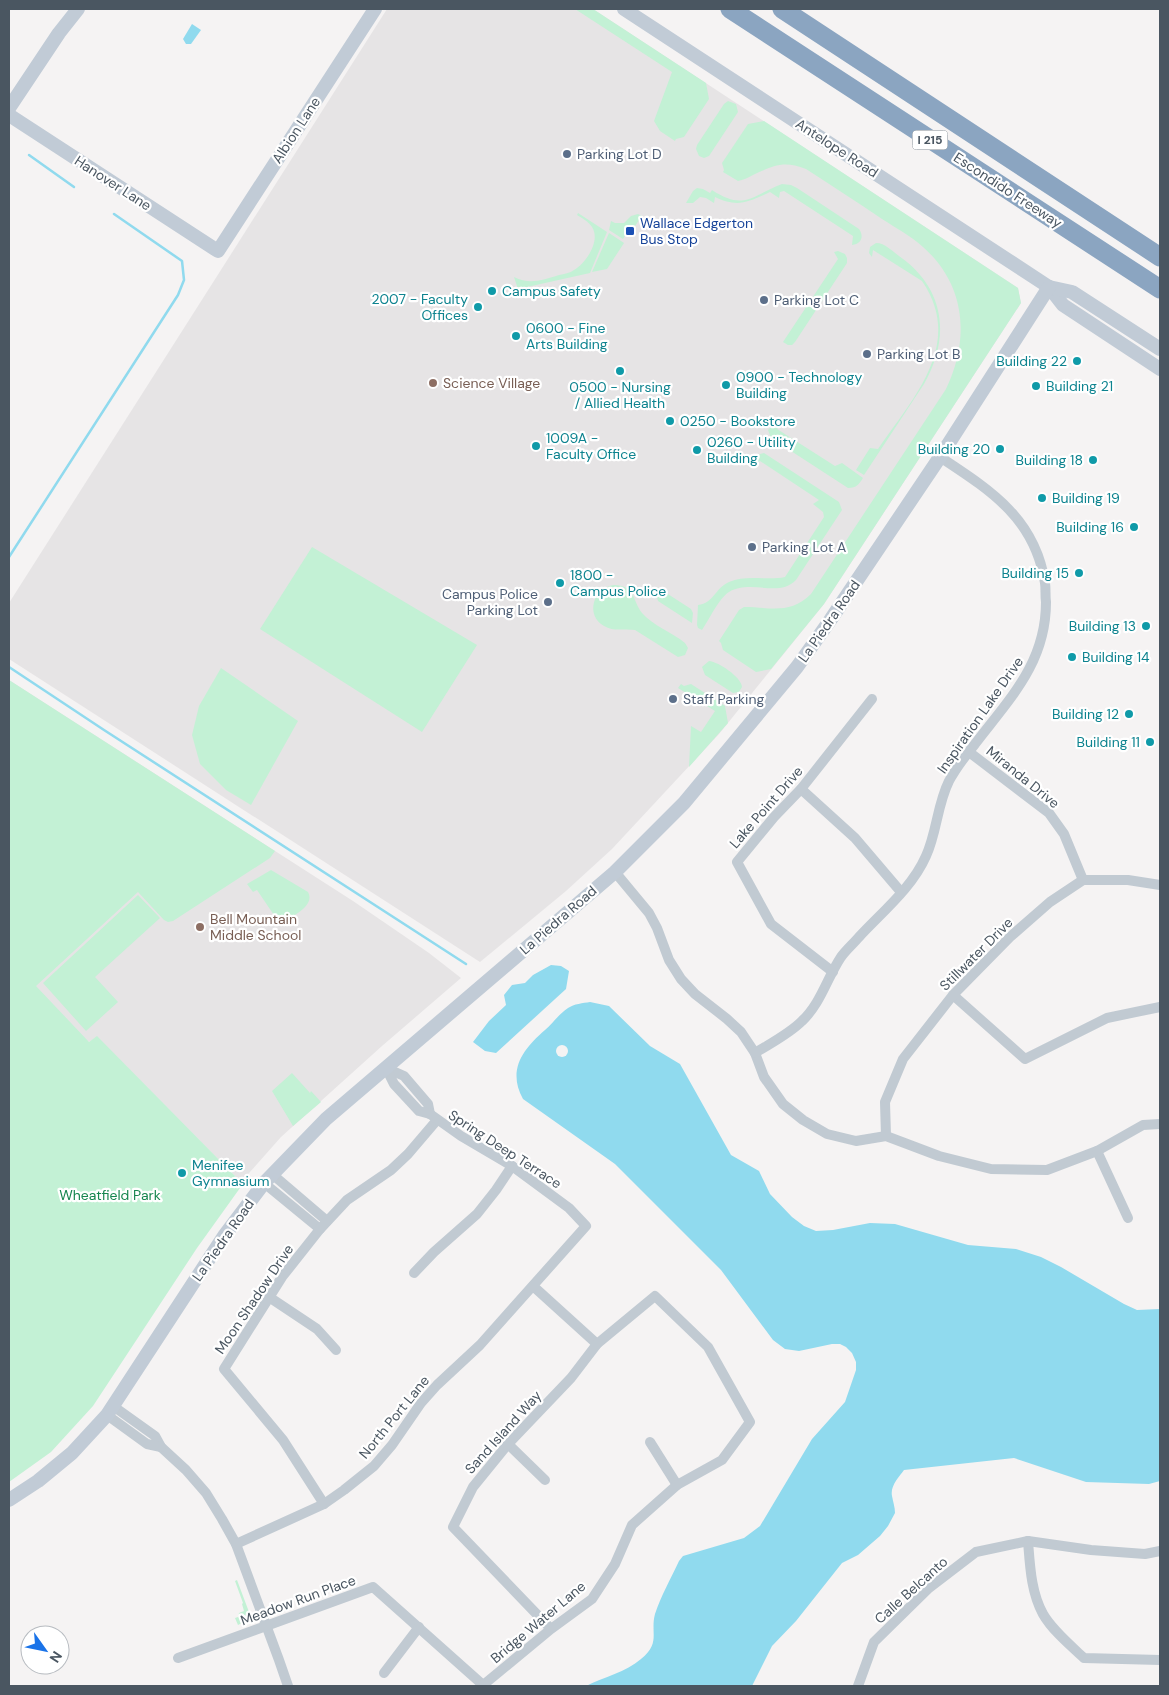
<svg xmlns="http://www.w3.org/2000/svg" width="1169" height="1695" viewBox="0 0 1169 1695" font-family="'DM Sans',sans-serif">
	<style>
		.education { fill: #e6e4e5 }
		.green { fill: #c3f1d5 }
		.water { fill: #90daee }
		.pier { fill: #f5f3f3 }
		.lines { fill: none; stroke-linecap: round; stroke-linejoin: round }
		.stream { stroke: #90daee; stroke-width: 2.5 }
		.street { stroke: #c1cad2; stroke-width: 10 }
		.secondary { stroke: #c1cbd6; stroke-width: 14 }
		.highway { stroke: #8ba5c1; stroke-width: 19 }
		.service-dot { fill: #5c6f8a; stroke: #fff; stroke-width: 2 }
		.transit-dot { fill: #1a4fb4; stroke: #fff; stroke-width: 2 }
		.culture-dot { fill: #0f9aa8; stroke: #fff; stroke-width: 2 }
		.education-dot { fill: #8d6e63; stroke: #fff; stroke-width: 2 }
		.labels { text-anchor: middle; stroke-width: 4.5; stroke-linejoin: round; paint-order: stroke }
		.shield { fill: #fff; stroke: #808990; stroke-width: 1 }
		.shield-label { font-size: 12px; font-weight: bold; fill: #4a5661 }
		.street-label { font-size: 14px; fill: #4a5661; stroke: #fff }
		.service-label { font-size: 14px; fill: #4e5e75; stroke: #fff; text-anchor: start }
		.transit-label { font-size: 14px; fill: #164399; stroke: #fff; text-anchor: start }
		.culture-label { font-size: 14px; fill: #0d838f; stroke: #fff; text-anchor: start }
		.education-label { font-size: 14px; fill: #785e54; stroke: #fff; text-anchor: start }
		.park-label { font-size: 14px; fill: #17864f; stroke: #fff }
	</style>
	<rect width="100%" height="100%" fill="#f5f3f3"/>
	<g class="education">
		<polygon points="387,9 593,9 1018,288 1021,303 824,604 719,734 612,849 566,891 480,962 9,659 9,603"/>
		<polygon points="9,680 353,901 429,953 461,978 382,1046 281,1137 241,1182 97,1037 89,1042 9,989"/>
	</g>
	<g class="green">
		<polygon points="575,9 593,9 706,83 709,99 684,137 676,139 675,141 660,131 654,121 672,72"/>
		<polygon points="728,101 736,104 738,112 709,156 704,158 699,156 696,149 697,145 724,104"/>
		<path d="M764,121L1018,288L1021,303L824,604L771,669L756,672L723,650L721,643L719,641L739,610L744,607C770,607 790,615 811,594L946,389C970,339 966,285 923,247C911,236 896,228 882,219C857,202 831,185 806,169C783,160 773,166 753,175C748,178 743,180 738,181L723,172L724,170L722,163L748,124Z"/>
		<path d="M782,184L791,185L797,188L859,229C864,236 862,244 852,245L853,236L784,191L780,192L779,198L770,192C748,202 738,208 715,197L714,203L706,198L700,197L693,203H686L693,191L697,188L703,189L710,193L712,190C744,211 751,196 782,184Z"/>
		<path d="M578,213L607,232L590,273L518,289L514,277C530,285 543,280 559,275C564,274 570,273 574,270C586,263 601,241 592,227C589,222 582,218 577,215Z"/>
		<polygon points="638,214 642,216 635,226 632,225 623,239 609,230 611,221 615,223 624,223 631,216"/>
		<polygon points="609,233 624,243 607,269 592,272"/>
		<path d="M876,243C885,243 892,251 899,256C945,288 951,337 924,384L864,475L856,470L870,448L878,449C913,398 965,344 922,281L873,250L872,257L869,253L870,247Z"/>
		<polygon points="838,251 845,254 847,258 847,263 795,342 792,345 788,345 783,342 838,259 834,252"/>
		<path d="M775,423H781L782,425L777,429L835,466L842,463L863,478C859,484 857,488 848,488L771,438L768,430Z"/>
		<path d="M764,453L839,502L842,510L796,580C779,598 751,579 729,592C719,598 709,620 702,630L698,628L697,625L698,605C714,603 715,588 729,582C747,574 767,581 785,577L824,517L823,512L813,504L819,500L760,461L754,464L753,460L756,455Z"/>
		<polygon points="312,547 477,645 422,732 260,629"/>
		<path d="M614,585C636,586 632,600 642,613C652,625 673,633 685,643L688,648L685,655L678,657L635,630C624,628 614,632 604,626C585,615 593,588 614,585Z"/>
		<polygon points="657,587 691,609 693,613 692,623 658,601 655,591"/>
		<path d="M709,661C719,662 741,677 742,687L739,692L733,693L705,675L702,667Z"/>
		<polygon points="221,668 298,721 251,805 226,790 200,764 192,735 199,706"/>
		<polygon points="9,680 275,851 270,858 173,921 168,922 164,920 138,892 36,986 89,1042 97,1036 241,1182 240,1188 197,1248 93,1406 51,1452 9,1482"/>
		<polygon points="681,684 684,686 691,684 725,706 728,723 689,767 691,726 701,732 715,711 678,688"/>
		<path d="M271,870L308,892C316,907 290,917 280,924L257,890L253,892L247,884Z"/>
		<polygon points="138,895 160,918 95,977 118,1002 86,1031 43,983"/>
		<polygon points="292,1073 310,1093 311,1091 321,1102 293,1126 272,1091"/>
		<polygon points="237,1580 249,1612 244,1622 238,1625 235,1618 238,1617 239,1613 244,1611 242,1604 243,1603 235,1581"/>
	</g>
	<g class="water">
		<polygon points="192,24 201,30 191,44 186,44 183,39"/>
		<polygon points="551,965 561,966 569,971 566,989 496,1053 485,1051 473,1042 489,1021 506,1005 504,995 512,985 525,983 533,975"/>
		<path d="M590,1002L609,1006L650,1046L680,1064L731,1155L759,1171L770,1194L792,1217L804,1226L816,1231L833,1230L870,1223L895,1224L968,1245L1016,1249L1041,1257L1061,1267L1124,1304L1137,1310L1160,1309V1481L1149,1484L1086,1482L1014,1458L904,1470C899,1477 890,1486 892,1496C893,1502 895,1507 895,1513L888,1526L880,1536L858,1555L842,1563L796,1621L772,1646L752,1686H586C604,1677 626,1672 641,1659C661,1643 650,1633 655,1614C661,1596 671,1578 679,1561L683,1556L744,1538L760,1526L812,1439L845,1402L856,1370V1362L852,1353L846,1347L840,1344H832L799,1351L785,1349L773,1340L721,1270L615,1164L523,1099C507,1070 523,1049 545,1030C553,1023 559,1014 568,1008C574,1004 583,1003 590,1002Z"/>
	</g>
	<circle class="pier" cx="562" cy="1051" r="6"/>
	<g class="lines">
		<g class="stream">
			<polyline points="29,155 74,187"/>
			<polyline points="9,557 178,295 184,280 182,261 114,214"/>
			<polyline points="9,667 104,730 466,964"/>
		</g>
		<g class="street">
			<polyline points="969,752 1049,813 1064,834 1083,880"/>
			<polyline points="801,789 855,838 901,892"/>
			<polyline points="615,872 649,913 657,928 669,960 681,979 695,994 727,1019 741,1032 755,1053 764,1077 783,1104 803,1120 827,1134 856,1141 886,1136 939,1156 991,1169 1047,1170 1097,1151 1143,1125 1160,1124"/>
			<polyline points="833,972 771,924 737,862 774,817 801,789 872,699"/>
			<polyline points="953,995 1025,1059 1107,1018 1160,1007"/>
			<path d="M755,1053C771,1043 789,1034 802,1021C821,1003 827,978 841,957C846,950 853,944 859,937C882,912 912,888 926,856C937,832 937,805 949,781C956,768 966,755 975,744C1010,698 1046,663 1046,602C1045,595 1046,589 1045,583C1035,518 990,490 940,457"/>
			<polyline points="386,1068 404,1076 428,1104 430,1114"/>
			<polyline points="886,1136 885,1102 903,1059 953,995 1010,937 1050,902 1083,880 1128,880 1160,885"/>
			<polyline points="1097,1151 1128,1218"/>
			<polyline points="272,1174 327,1221"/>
			<polyline points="264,1183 320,1229"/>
			<polyline points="414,1273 434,1252 477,1214 496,1190 512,1166"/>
			<polyline points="533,1286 597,1344"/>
			<polyline points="269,1297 317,1329 336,1350"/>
			<polyline points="113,1406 155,1436 161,1447 186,1470 206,1493 222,1519 236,1544 279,1660 288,1686"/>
			<polyline points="107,1415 147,1444 161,1447"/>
			<polyline points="650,1442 677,1485"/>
			<polyline points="508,1444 545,1480"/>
			<polyline points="324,1504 283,1440 224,1369 282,1277 320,1229 347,1200 391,1170 408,1154 437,1120"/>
			<path d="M1028,1541C1030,1566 1031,1592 1043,1614C1052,1630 1071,1646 1084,1658L1160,1660"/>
			<polyline points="236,1544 324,1504 344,1490 374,1466 392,1445 421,1403 437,1385 480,1345 586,1226 569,1208 512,1166 461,1136 430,1114 419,1111 394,1084 386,1068"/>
			<polyline points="178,1658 373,1587 483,1685"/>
			<polyline points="384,1673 419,1627"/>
			<polyline points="482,1686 551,1629 592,1599 615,1564 632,1525 677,1485 722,1460 750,1422 708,1347 655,1296 597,1344 571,1378 508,1444 473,1487 453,1527 551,1629"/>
			<polyline points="858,1686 874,1642 929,1588 976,1552 1028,1541 1091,1550 1145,1554 1160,1551"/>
		</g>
		<g class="secondary">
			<polyline points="624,9 1049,287 1063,305 1160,369"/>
			<polyline points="9,108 59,33 78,9"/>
			<polyline points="9,115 218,251 375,9"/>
			<polyline points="1049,287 1072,292 1160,349"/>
			<polyline points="9,1500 38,1481 72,1453 107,1415 224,1236 264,1183 326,1119 615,872 684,803 797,667 831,619 940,457 1049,287"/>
		</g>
		<g class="highway">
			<polyline points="730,9 1160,289"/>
			<polyline points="782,9 1160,257"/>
		</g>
	</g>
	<g class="service-dot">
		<circle cx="567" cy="154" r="5"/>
		<circle cx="764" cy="300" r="5"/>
		<circle cx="867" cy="354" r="5"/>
		<circle cx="752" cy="547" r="5"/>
		<circle cx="548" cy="602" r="5"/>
		<circle cx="673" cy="699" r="5"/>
	</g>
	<rect class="transit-dot" x="625" y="226" width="10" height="10" rx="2.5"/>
	<g class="culture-dot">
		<circle cx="492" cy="291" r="5"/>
		<circle cx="478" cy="307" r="5"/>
		<circle cx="516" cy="336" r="5"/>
		<circle cx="1077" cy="361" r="5"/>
		<circle cx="620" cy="371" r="5"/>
		<circle cx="726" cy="385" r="5"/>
		<circle cx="1036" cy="386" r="5"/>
		<circle cx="670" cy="421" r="5"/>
		<circle cx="536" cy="446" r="5"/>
		<circle cx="1000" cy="449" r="5"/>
		<circle cx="697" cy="450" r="5"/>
		<circle cx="1093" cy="460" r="5"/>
		<circle cx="1042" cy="498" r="5"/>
		<circle cx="1134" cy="527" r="5"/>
		<circle cx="1079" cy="573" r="5"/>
		<circle cx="560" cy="583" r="5"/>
		<circle cx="1146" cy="626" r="5"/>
		<circle cx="1072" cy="657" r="5"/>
		<circle cx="1129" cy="714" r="5"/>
		<circle cx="1150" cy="742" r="5"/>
		<circle cx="182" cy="1173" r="5"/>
	</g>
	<g class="education-dot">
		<circle cx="433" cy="383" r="5"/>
		<circle cx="200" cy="927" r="5"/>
	</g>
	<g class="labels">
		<rect class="shield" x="912.5" y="130.5" width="35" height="19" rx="4"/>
		<g class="shield-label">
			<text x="930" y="144">I 215</text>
		</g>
		<g class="street-label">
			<text transform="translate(296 130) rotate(-57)" y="5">Albion Lane</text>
			<text transform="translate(837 148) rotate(33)" y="5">Antelope Road</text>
			<text transform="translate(113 183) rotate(33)" y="5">Hanover Lane</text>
			<text transform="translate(1008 190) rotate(33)" y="5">Escondido Freeway</text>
			<text transform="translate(829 621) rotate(-55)" y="5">La Piedra Road</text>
			<text transform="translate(980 715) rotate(-55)" y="5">Inspiration Lake Drive</text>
			<text transform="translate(1023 777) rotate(39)" y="5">Miranda Drive</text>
			<text transform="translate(766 807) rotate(-49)" y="5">Lake Point Drive</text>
			<text transform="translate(558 920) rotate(-41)" y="5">La Piedra Road</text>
			<text transform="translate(976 954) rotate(-45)" y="5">Stillwater Drive</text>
			<text transform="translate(505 1149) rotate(33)" y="5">Spring Deep Terrace</text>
			<text transform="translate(223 1240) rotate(-55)" y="5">La Piedra Road</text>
			<text transform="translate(254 1299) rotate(-56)" y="5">Moon Shadow Drive</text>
			<text transform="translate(394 1417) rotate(-51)" y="5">North Port Lane</text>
			<text transform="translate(503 1432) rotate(-48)" y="5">Sand Island Way</text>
			<text transform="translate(911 1590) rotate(-42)" y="5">Calle Belcanto</text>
			<text transform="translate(298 1600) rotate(-20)" y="5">Meadow Run Place</text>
			<text transform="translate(538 1622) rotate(-40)" y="5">Bridge Water Lane</text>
		</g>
		<g class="service-label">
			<text x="577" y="159">Parking Lot D</text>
			<text x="774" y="305">Parking Lot C</text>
			<text x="877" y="359">Parking Lot B</text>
			<text x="762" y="552">Parking Lot A</text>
			<text x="538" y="599" text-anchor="end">Campus Police<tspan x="538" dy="16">Parking Lot</tspan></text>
			<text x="683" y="704">Staff Parking</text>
		</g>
		<g class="transit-label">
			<text x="640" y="228">Wallace Edgerton<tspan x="640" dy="16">Bus Stop</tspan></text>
		</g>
		<g class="culture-label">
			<text x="502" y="296">Campus Safety</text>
			<text x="468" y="304" text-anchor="end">2007 - Faculty<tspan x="468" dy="16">Offices</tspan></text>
			<text x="526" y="333">0600 - Fine<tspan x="526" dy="16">Arts Building</tspan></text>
			<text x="1067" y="366" text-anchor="end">Building 22</text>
			<text x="736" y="382">0900 - Technology<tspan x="736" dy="16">Building</tspan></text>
			<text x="1046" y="391">Building 21</text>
			<text x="620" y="392" text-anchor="middle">0500 - Nursing<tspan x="620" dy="16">/ Allied Health</tspan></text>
			<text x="680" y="426">0250 - Bookstore</text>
			<text x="546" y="443">1009A -<tspan x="546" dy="16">Faculty Office</tspan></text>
			<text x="707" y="447">0260 - Utility<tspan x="707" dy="16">Building</tspan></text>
			<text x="990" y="454" text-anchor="end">Building 20</text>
			<text x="1083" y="465" text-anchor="end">Building 18</text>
			<text x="1052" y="503">Building 19</text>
			<text x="1124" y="532" text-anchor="end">Building 16</text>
			<text x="1069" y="578" text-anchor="end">Building 15</text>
			<text x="570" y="580">1800 -<tspan x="570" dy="16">Campus Police</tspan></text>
			<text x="1136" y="631" text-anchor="end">Building 13</text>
			<text x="1082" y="662">Building 14</text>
			<text x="1119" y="719" text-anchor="end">Building 12</text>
			<text x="1140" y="747" text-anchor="end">Building 11</text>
			<text x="192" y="1170">Menifee<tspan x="192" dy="16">Gymnasium</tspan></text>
		</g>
		<g class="education-label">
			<text x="443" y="388">Science Village</text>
			<text x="210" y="924">Bell Mountain<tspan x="210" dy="16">Middle School</tspan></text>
		</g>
		<g class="park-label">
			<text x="110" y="1200">Wheatfield Park</text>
		</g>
	</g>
	<rect width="1169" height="1695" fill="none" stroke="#4a5661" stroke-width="20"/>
	<g transform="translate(45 1650) rotate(123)"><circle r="24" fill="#ffffff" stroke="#b7bbc0"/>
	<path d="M0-4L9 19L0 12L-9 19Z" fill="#1a73e8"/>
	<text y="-8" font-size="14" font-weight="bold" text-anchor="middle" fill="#4a5661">N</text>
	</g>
</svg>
